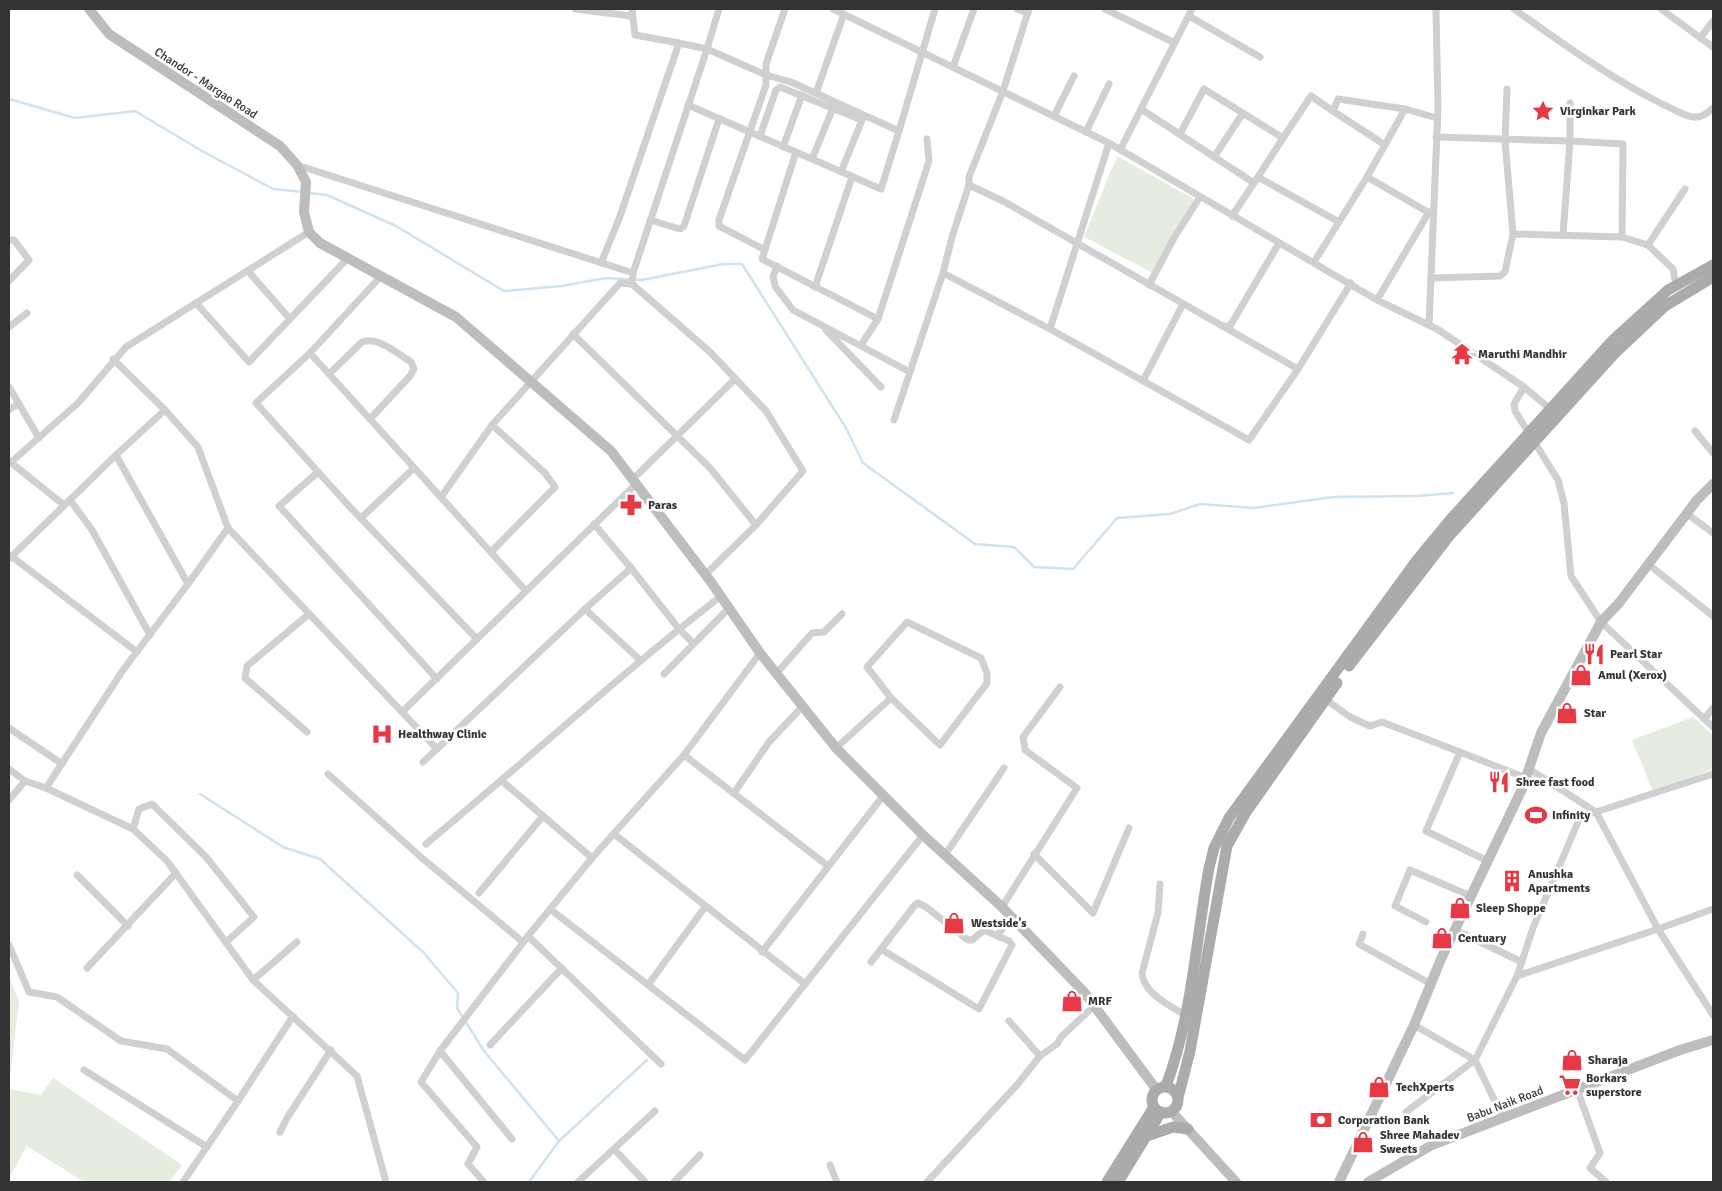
<svg xmlns="http://www.w3.org/2000/svg" width="1722" height="1191" viewBox="0 0 1722 1191" font-family="Signika,sans-serif">
	<style>
		.green { fill: #e6ecdf }
		.lines { fill: none; stroke-linecap: round; stroke-linejoin: round }
		.stream { stroke: #cfe2ee; stroke-width: 2.5 }
		.street { stroke: #d0d0d0; stroke-width: 7 }
		.secondary { stroke: #bdbdbd; stroke-width: 10 }
		.primary { stroke: #ababab; stroke-width: 11 }
		.labels { text-anchor: middle; stroke-width: 5; stroke-linejoin: round; paint-order: stroke }
		.street-label { font-size: 12px; fill: #333; stroke: #fff }
		.poi-label { font-size: 12px; font-weight: bold; fill: #333; stroke: #fff; text-anchor: start }
	</style>
	<rect width="100%" height="100%" fill="#fff"/>
	<g class="green">
		<polygon points="1117,156 1194,199 1153,273 1084,237"/>
		<polygon points="1693,717 1713,735 1713,769 1653,792 1632,740"/>
		<polygon points="9,978 19,1001 9,1083"/>
		<polygon points="53,1078 182,1165 169,1182 84,1182 27,1146 9,1178 9,1089 41,1095"/>
	</g>
	<g class="lines">
		<g class="stream">
			<polyline points="9,99 75,118 135,111 202,151 273,189 304,192"/>
			<polyline points="309,193 327,195 396,226 504,291 562,286 606,278 642,280 723,264 742,264 846,428 863,463 975,544 1014,547 1034,567 1073,569 1117,518 1170,514 1200,504 1254,508 1333,497 1418,496 1453,493"/>
			<polyline points="200,794 283,847 320,859 423,952 458,993 457,1008 484,1051 559,1141"/>
			<polyline points="529,1182 559,1141 647,1060"/>
		</g>
		<g class="street">
			<polyline points="575,9 631,16"/>
			<polyline points="632,9 635,35 679,43"/>
			<polyline points="833,9 1109,143 1377,300 1437,329 1524,387 1550,409"/>
			<polyline points="1017,9 1028,13"/>
			<polyline points="1105,9 1175,43"/>
			<path d="M1514,9C1562,43 1609,77 1662,104C1672,108 1683,116 1693,117C1702,118 1707,113 1713,108"/>
			<polyline points="1661,9 1713,47"/>
			<polyline points="1189,16 1260,57"/>
			<polyline points="1700,38 1713,21"/>
			<polyline points="953,67 974,9"/>
			<polyline points="1507,89 1505,141 1513,234"/>
			<polyline points="816,93 844,14"/>
			<polyline points="688,105 881,189 899,131 791,82 766,75 707,49 719,9"/>
			<polyline points="1141,109 1254,183 1232,216"/>
			<polyline points="1054,116 1074,76"/>
			<polyline points="899,131 935,9"/>
			<polyline points="1086,132 1109,84"/>
			<polyline points="1180,134 1204,89 1283,138 1254,183"/>
			<polyline points="760,136 776,90 780,87 862,120 841,172"/>
			<polyline points="1436,137 1570,141 1570,103"/>
			<polyline points="1283,138 1311,96 1333,111"/>
			<polyline points="1385,145 1333,111 1338,99 1405,109"/>
			<polyline points="783,147 802,95"/>
			<polyline points="1120,150 1192,9"/>
			<polyline points="796,152 762,259 878,319"/>
			<polyline points="1214,157 1243,113"/>
			<polyline points="812,159 833,108"/>
			<polyline points="297,165 633,273 632,284 620,283 492,425 441,497"/>
			<polyline points="1258,177 1339,222 1314,262"/>
			<polyline points="1367,177 1405,109 1437,118"/>
			<polyline points="969,185 1003,201 1298,369"/>
			<polyline points="650,220 680,229 684,226 719,119"/>
			<polyline points="1339,222 1367,177 1433,215"/>
			<polyline points="1622,237 1648,245"/>
			<polyline points="9,240 14,240 29,260 9,281"/>
			<polyline points="765,250 719,226 719,220 766,85 766,64 785,9"/>
			<polyline points="601,263 619,219 679,43 707,49 633,273"/>
			<polyline points="777,266 773,277 775,286 793,310 910,372"/>
			<polyline points="248,271 290,319"/>
			<polyline points="943,273 952,237 969,185 969,177 1003,91 1029,9"/>
			<polyline points="381,276 310,353 526,591"/>
			<polyline points="1431,278 1500,276 1505,272 1513,234 1622,237 1623,144 1570,141 1563,235"/>
			<polyline points="632,284 710,352 766,411 803,471 756,525 705,575"/>
			<polyline points="1149,285 1174,238 1200,197"/>
			<polyline points="1676,286 1673,269 1648,245 1685,189"/>
			<polyline points="815,287 852,177"/>
			<polyline points="1377,300 1429,212"/>
			<polyline points="196,303 249,362 347,259"/>
			<polyline points="1429,325 1438,108 1436,9"/>
			<polyline points="1222,326 1230,326 1279,243"/>
			<polyline points="9,327 27,313"/>
			<polyline points="1050,329 1109,143"/>
			<polyline points="826,330 881,387"/>
			<polyline points="573,334 710,468 756,525"/>
			<polyline points="861,345 878,319 929,161 927,139"/>
			<polyline points="310,353 256,403 348,505 477,639"/>
			<polyline points="113,359 165,410"/>
			<path d="M329,374L362,342C378,336 398,354 411,362L414,369L410,376L370,419"/>
			<polyline points="1143,381 1183,304"/>
			<polyline points="9,387 39,438"/>
			<polyline points="1524,387 1514,404 1515,411 1558,480 1564,503 1571,576 1601,622 1713,727"/>
			<polyline points="9,410 19,403"/>
			<polyline points="894,420 943,273 1050,329 1249,440 1298,369 1351,283"/>
			<polyline points="1695,431 1713,453"/>
			<polyline points="9,461 64,505"/>
			<polyline points="9,464 78,403 126,347 309,232"/>
			<polyline points="318,472 279,506 437,679"/>
			<polyline points="633,479 735,379"/>
			<polyline points="70,500 92,530 150,635"/>
			<polyline points="1686,513 1713,533"/>
			<polyline points="361,518 414,468"/>
			<polyline points="594,524 631,568"/>
			<polyline points="491,552 555,487 545,473 492,425"/>
			<polyline points="11,556 137,652"/>
			<polyline points="9,559 116,455"/>
			<polyline points="1648,564 1713,616"/>
			<polyline points="188,584 228,528"/>
			<polyline points="585,609 631,568 679,629 693,643"/>
			<polygon points="907,622 981,658 987,673 987,683 940,745 891,698 867,667"/>
			<polyline points="664,674 729,608"/>
			<polyline points="776,674 812,633 824,632 842,614"/>
			<polyline points="1325,699 1350,717 1370,726 1382,722 1460,752"/>
			<polyline points="402,712 636,484"/>
			<polyline points="1704,719 1713,708"/>
			<polyline points="9,728 62,764"/>
			<polyline points="307,732 245,678 247,666 309,614"/>
			<polyline points="836,748 891,698"/>
			<polyline points="684,755 760,653"/>
			<polyline points="423,762 585,609 640,660"/>
			<polyline points="9,769 25,781 46,788 133,829 167,861 253,980 357,1076 386,1182"/>
			<polyline points="1529,769 1596,812"/>
			<polyline points="328,774 422,858 523,942"/>
			<polyline points="46,788 123,670 188,584 116,455 165,410 198,447 228,528 437,749"/>
			<polyline points="734,793 769,742 802,707"/>
			<polyline points="9,800 25,781"/>
			<polyline points="543,816 592,858 528,936 661,1064"/>
			<polyline points="133,829 139,809 152,804 206,857 254,917 226,942"/>
			<polyline points="614,834 805,984 923,835"/>
			<path d="M426,844C525,762 619,675 721,596"/>
			<polyline points="1034,854 1093,913 1129,828"/>
			<polyline points="945,855 1004,768"/>
			<polyline points="592,858 684,755 828,866"/>
			<polyline points="1488,861 1426,831 1460,752 1526,778"/>
			<polyline points="77,875 128,926"/>
			<path d="M1160,884L1158,913L1142,973C1144,994 1169,1005 1185,1015"/>
			<polyline points="479,893 543,816 502,781"/>
			<polyline points="1002,907 1077,788 1025,750 1023,737 1060,687"/>
			<polyline points="550,909 745,1060 805,984"/>
			<polyline points="1713,909 1658,929 1713,1015"/>
			<polyline points="1426,922 1395,906 1410,870 1471,896"/>
			<polyline points="1455,930 1522,962"/>
			<polyline points="998,934 1012,917"/>
			<polyline points="1363,934 1359,944 1431,984"/>
			<polyline points="9,945 29,992 57,997 121,1041 167,1049 238,1101 183,1182"/>
			<polyline points="762,952 883,796"/>
			<polyline points="871,962 915,905 918,903 926,907 968,940 972,940 984,930 1009,941 1012,945 979,1009 881,949"/>
			<polyline points="87,968 176,873"/>
			<polyline points="1517,976 1533,928 1581,815 1596,812"/>
			<polyline points="253,980 297,942"/>
			<polyline points="648,985 705,907"/>
			<polyline points="1009,1021 1040,1056"/>
			<polyline points="1414,1025 1475,1060 1503,1118"/>
			<polyline points="490,1045 562,968"/>
			<polyline points="440,1051 512,1139"/>
			<polyline points="84,1070 207,1147"/>
			<polyline points="1577,1089 1600,1153 1590,1168 1606,1182"/>
			<polyline points="238,1101 293,1016"/>
			<polyline points="1406,1112 1475,1060 1517,976 1658,929 1596,812 1713,774"/>
			<polyline points="280,1132 287,1118 331,1050"/>
			<polyline points="614,1149 645,1182"/>
			<polyline points="830,1165 837,1182"/>
			<polyline points="484,1182 468,1164 477,1147 421,1082 440,1051 528,936"/>
			<polyline points="578,1182 655,1111"/>
			<polyline points="674,1182 700,1155"/>
			<polyline points="927,1182 1016,1086 1040,1056 1057,1044 1061,1037 1094,1006"/>
		</g>
		<g class="secondary">
			<polyline points="89,9 109,34 280,146 297,165 306,182 304,212 309,232 320,243 456,317 611,451 711,582 760,653 836,748 923,835 1002,907 1084,992 1156,1089"/>
			<polyline points="1172,1112 1236,1182"/>
			<polyline points="1339,1182 1414,1025 1441,959 1522,789 1541,733 1601,622 1619,603 1697,500 1713,484"/>
			<polyline points="1368,1182 1432,1145 1680,1050 1713,1040"/>
		</g>
		<g class="primary">
			<polyline points="1349,666 1450,535 1615,353 1665,306 1713,277"/>
			<path d="M1166,1086C1192,1017 1196,940 1209,868L1214,848L1229,818L1417,560L1450,520L1613,340L1668,290L1713,265"/>
			<circle cx="1165" cy="1100" r="13"/>
			<polyline points="1178,1098 1190,1051 1227,846 1246,812 1337,683"/>
			<polyline points="1147,1136 1173,1127 1188,1129"/>
			<polyline points="1107,1182 1154,1107"/>
			<polyline points="1118,1182 1161,1112"/>
		</g>
	</g>
	<defs>
		<g id="sight-bare" transform="scale(1.725)"><path d="M0-6L1.8-2.2L6-1.7L2.9 1.2L3.7 5.4L0 3.3L-3.7 5.4L-2.9 1.2L-6-1.7L-1.8-2.2Z" fill="#e63946" stroke="#fff" stroke-width="2.5" paint-order="stroke"/></g>
		<g id="temple-bare" transform="scale(1.725)"><path d="M0-6L5-2H3V0L6.5 2.5H4V6H1.5V3h-3V6H-4V2.5H-6.5L-3 0V-2H-5Z" fill="#e63946" stroke="#fff" stroke-width="2.5" paint-order="stroke"/></g>
		<g id="pharmacy-bare" transform="scale(1.725)"><path d="M-2-6h4v4h4v4h-4v4h-4v-4h-4v-4h4Z" fill="#e63946" stroke="#fff" stroke-width="2.5" paint-order="stroke"/></g>
		<g id="restaurant-bare" transform="scale(1.725)"><path d="M-5-6h1v4h1v-4h1v4h1v-4h1v5L-1.5 .5V6h-2V.5L-5-1ZM5-6V6H3V1.5H1.5Q1.5-4 5-6Z" fill="#e63946" stroke="#fff" stroke-width="2.5" paint-order="stroke"/></g>
		<g id="shop-bare" transform="scale(1.725)"><path d="M-5-2.5h2.3a2.7 3.5 0 0 1 5.4 0H5L5.5 6h-11ZM-1.5-2.5h3a1.5 2.3 0 0 0-3 0Z" fill="#e63946" stroke="#fff" stroke-width="2.5" paint-order="stroke"/></g>
		<g id="hospital-bare" transform="scale(1.725)"><path d="M-5-5h3v3.5h4V-5h3V5h-3V1.5h-4V5h-3Z" fill="#e63946" stroke="#fff" stroke-width="2.5" paint-order="stroke"/></g>
		<g id="stadium-bare" transform="scale(1.725)"><path d="M0-5a6.5 5 0 1 0 0 10a6.5 5 0 1 0 0-10ZM-3.5-1.8h7v3.6h-7Z" fill="#e63946" stroke="#fff" stroke-width="2.5" paint-order="stroke"/></g>
		<g id="building-bare" transform="scale(1.725)"><path d="M-4-6H4V6H1V3H-1V6H-4ZM-2.5-4.3h1.7v1.8h-1.7ZM.8-4.3h1.7v1.8H.8ZM-2.5-1h1.7V.8h-1.7ZM.8-1h1.7V.8H.8Z" fill="#e63946" stroke="#fff" stroke-width="2.5" paint-order="stroke"/></g>
		<g id="supermarket-bare" transform="scale(1.725)"><path d="M-6-5.5h2.5l.6 2H6L4.5 2H-2.5L-4.4-4H-6ZM-1.5 3.2a1.3 1.3 0 1 0 .1 0ZM3 3.2a1.3 1.3 0 1 0 .1 0Z" fill="#e63946" stroke="#fff" stroke-width="2.5" paint-order="stroke"/></g>
		<g id="bank-bare" transform="scale(1.725)"><path d="M-6-4H6V4H-6ZM0-2.3a2.3 2.3 0 1 0 0 4.6a2.3 2.3 0 1 0 0-4.6Z" fill="#e63946" stroke="#fff" stroke-width="2.5" paint-order="stroke"/></g>
	</defs>
	<g fill-rule="evenodd">
		<use href="#sight-bare" x="1543" y="111"/>
		<use href="#temple-bare" x="1462" y="354"/>
		<use href="#pharmacy-bare" x="631" y="505"/>
		<use href="#restaurant-bare" x="1594" y="654"/>
		<use href="#shop-bare" x="1581" y="675"/>
		<use href="#shop-bare" x="1567" y="713"/>
		<use href="#hospital-bare" x="382" y="734"/>
		<use href="#restaurant-bare" x="1499" y="782"/>
		<use href="#stadium-bare" x="1536" y="815"/>
		<use href="#building-bare" x="1512" y="881"/>
		<use href="#shop-bare" x="1460" y="908"/>
		<use href="#shop-bare" x="954" y="923"/>
		<use href="#shop-bare" x="1442" y="938"/>
		<use href="#shop-bare" x="1072" y="1001"/>
		<use href="#shop-bare" x="1572" y="1060"/>
		<use href="#supermarket-bare" x="1570" y="1085"/>
		<use href="#shop-bare" x="1379" y="1087"/>
		<use href="#bank-bare" x="1321" y="1120"/>
		<use href="#shop-bare" x="1363" y="1142"/>
	</g>
	<g class="labels">
		<g class="street-label">
			<text transform="translate(206 83) rotate(33)" y="4">Chandor - Margao Road</text>
			<text transform="translate(1505 1104) rotate(-21)" y="4">Babu Naik Road</text>
		</g>
		<g class="poi-label">
			<text x="1560" y="115">Virginkar Park</text>
			<text x="1478" y="358">Maruthi Mandhir</text>
			<text x="648" y="509">Paras</text>
			<text x="1610" y="658">Pearl Star</text>
			<text x="1598" y="679">Amul (Xerox)</text>
			<text x="1584" y="717">Star</text>
			<text x="398" y="738">Healthway Clinic</text>
			<text x="1516" y="786">Shree fast food</text>
			<text x="1552" y="819">Infinity</text>
			<text x="1528" y="878">Anushka<tspan x="1528" dy="14">Apartments</tspan></text>
			<text x="1476" y="912">Sleep Shoppe</text>
			<text x="971" y="927">Westside's</text>
			<text x="1458" y="942">Centuary</text>
			<text x="1088" y="1005">MRF</text>
			<text x="1588" y="1064">Sharaja</text>
			<text x="1586" y="1082">Borkars<tspan x="1586" dy="14">superstore</tspan></text>
			<text x="1396" y="1091">TechXperts</text>
			<text x="1338" y="1124">Corporation Bank</text>
			<text x="1380" y="1139">Shree Mahadev<tspan x="1380" dy="14">Sweets</tspan></text>
		</g>
	</g>
	<rect width="1722" height="1191" fill="none" stroke="#333333" stroke-width="20"/>
</svg>
